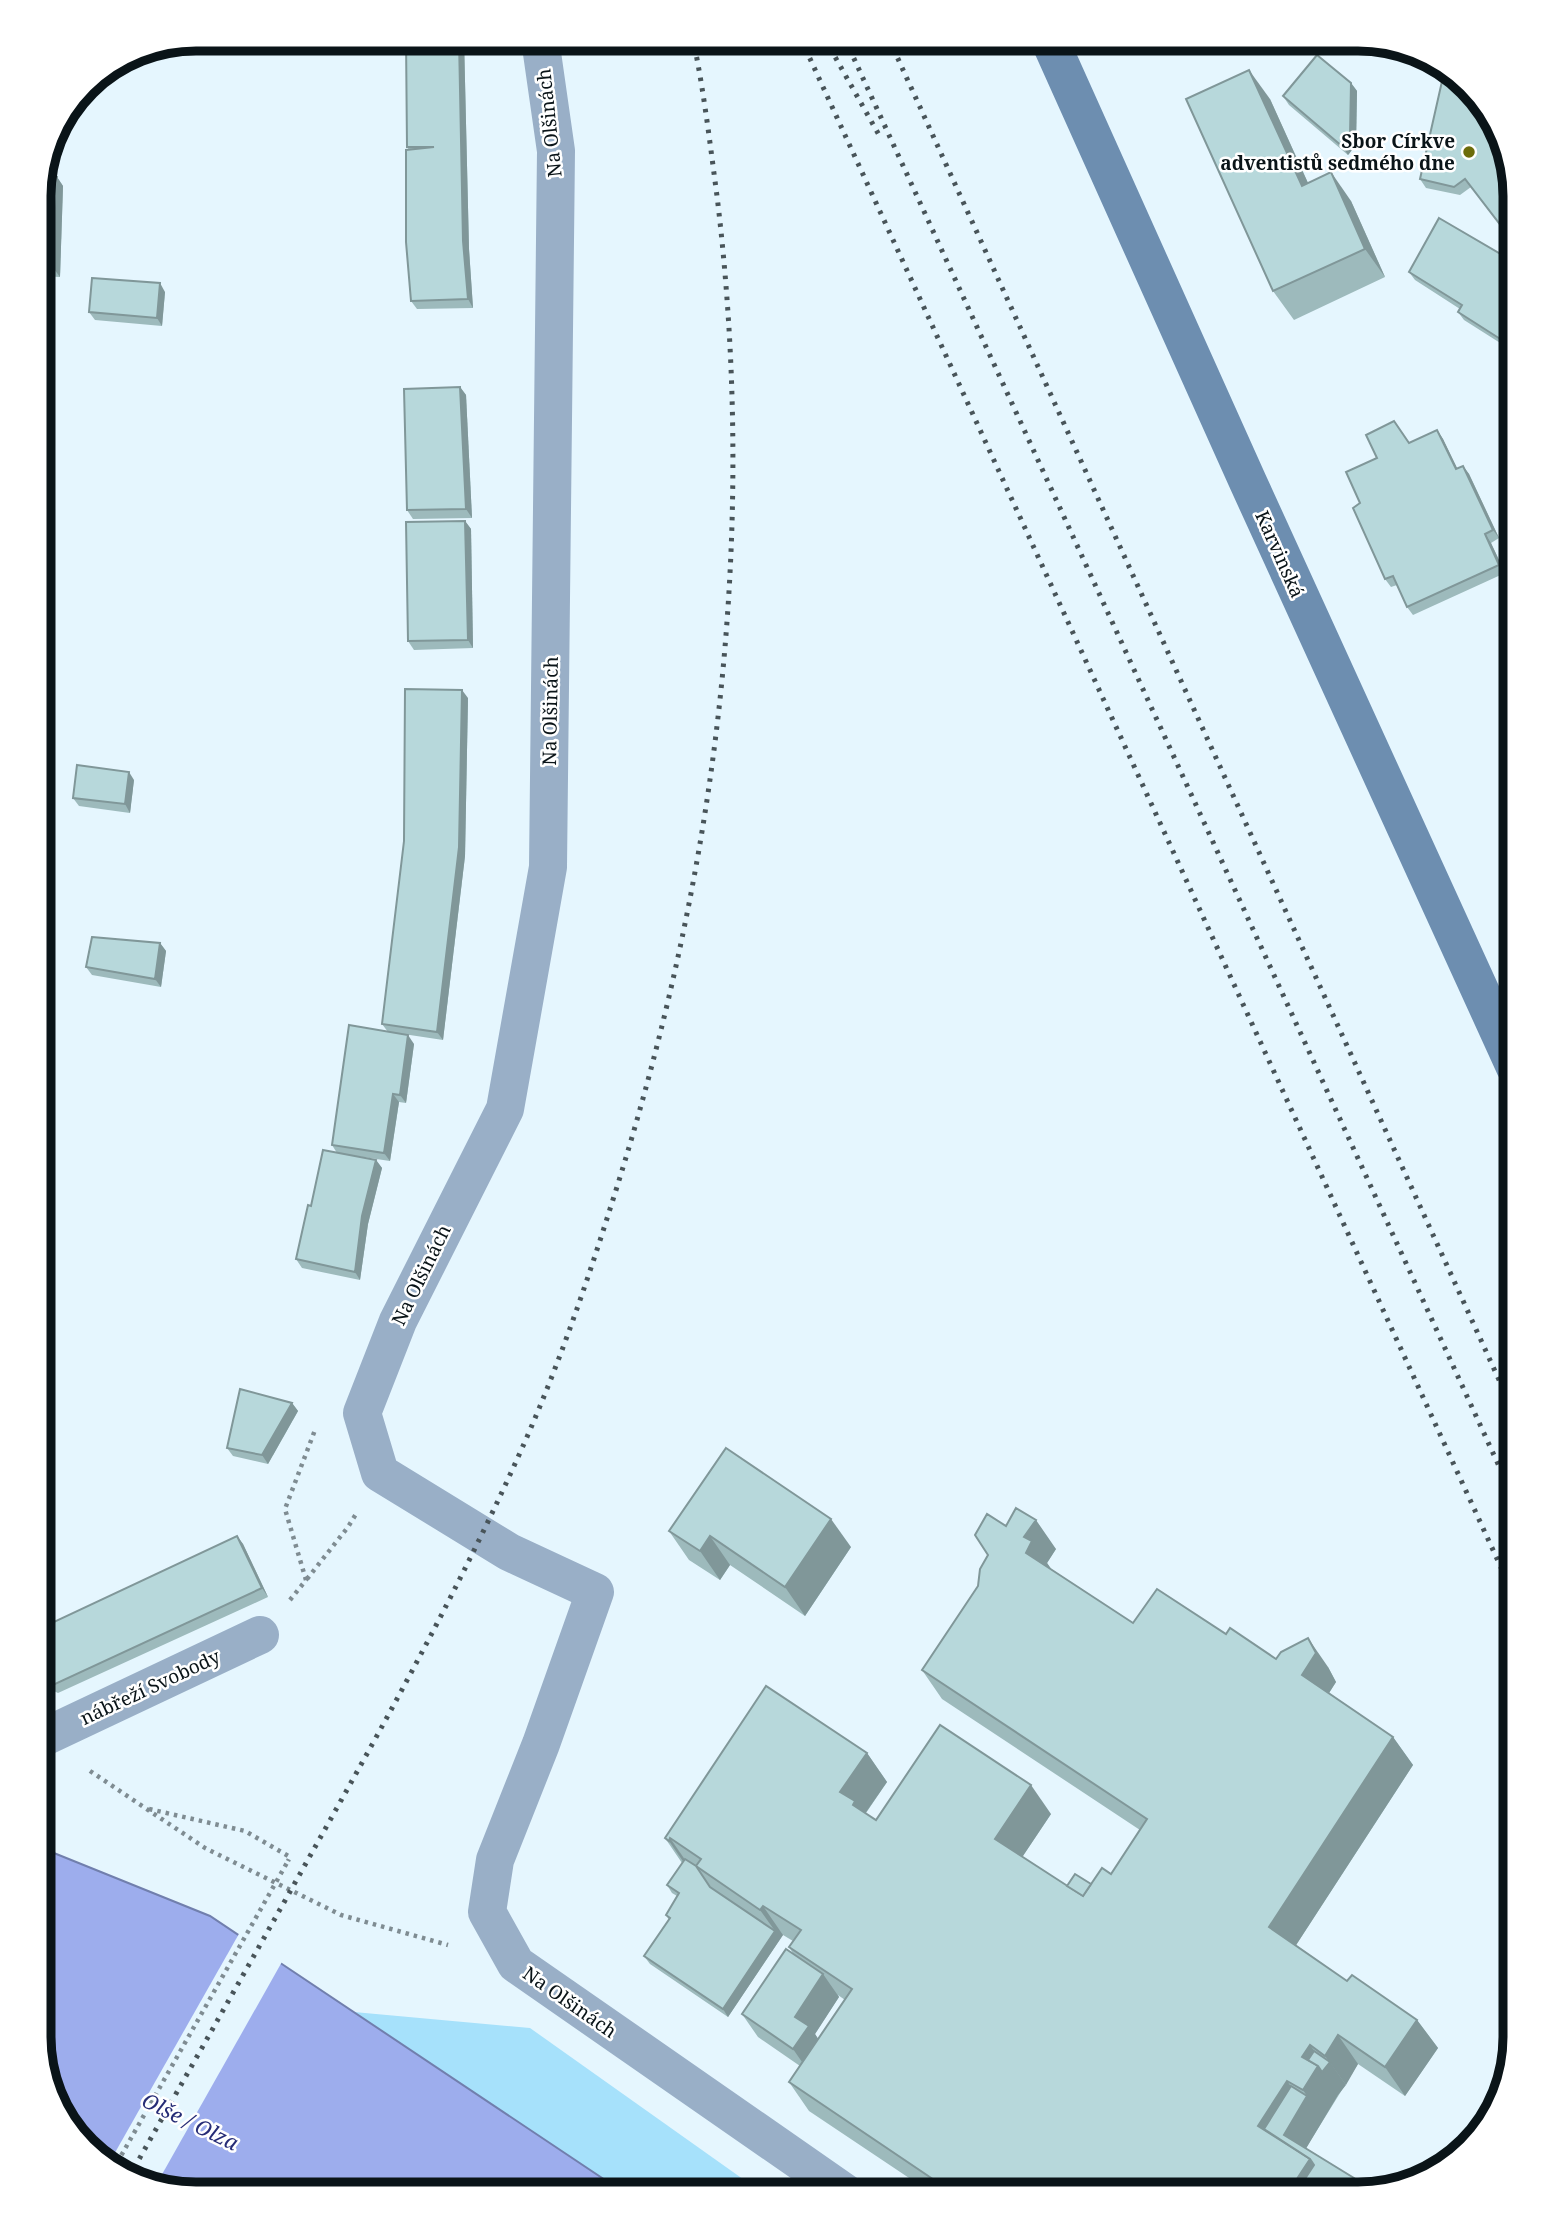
<svg xmlns="http://www.w3.org/2000/svg" width="1554" height="2233" viewBox="0 0 1554 2233" font-family="'Noto Serif',serif">
	<style>
		.green { fill: #a6e1fb }
		.water { fill: #9daded; stroke: #717fad; stroke-width: 2 }
		.pier { fill: #e5f6fe }
		.lines { fill: none; stroke-linecap: round; stroke-linejoin: round }
		.path { stroke: #7f8c92; stroke-width: 4.5; stroke-dasharray: 3.5 5; stroke-linecap: butt }
		.minor { stroke: #99afc7; stroke-width: 38 }
		.secondary { stroke: #6d8eb0; stroke-width: 38 }
		.rail { stroke: #485459; stroke-width: 5; stroke-dasharray: 3.5 7; stroke-linecap: butt }
		.path-bridge { stroke: #7f8c92; stroke-width: 4.5; stroke-dasharray: 3.5 5; stroke-linecap: butt }
		.wall { fill: #9dbabc; fill-rule: evenodd }
		.shaded-wall { fill: #809799 }
		.building { fill: #b7d8db; stroke: #809799; stroke-width: 2 }
		.poi-dot { fill: #6c6c0b; stroke: #fff; stroke-width: 2.5 }
		.labels { text-anchor: middle; stroke-width: 5; stroke-linejoin: round; paint-order: stroke }
		.street-label { font-size: 19px; fill: #0a1418; stroke: #fff }
		.poi-label { font-size: 19px; font-weight: bold; fill: #0a1418; stroke: #fff; text-anchor: end }
		.water-label { font-size: 21px; font-style: italic; fill: #262c76; stroke: #fff }
		.rim { fill: none; stroke: #0a1418; stroke-width: 9 }
	</style>
	<rect width="100%" height="100%" fill="#e5f6fe"/>
	<polygon class="green" points="354,2012 530,2028 764,2194 626,2194"/>
	<polygon class="water" points="39,1847 210,1916 626,2194 186,2194 117,2173 60,2116 39,2037"/>
	<polygon class="pier" points="240,1932 283,1960 156,2185 117,2173 108,2165"/>
	<g class="lines">
		<g class="path">
			<polyline points="307,1579 348,1527 356,1514"/>
			<polyline points="290,1600 306,1580 285,1509 315,1430"/>
			<polyline points="90,1771 205,1848 341,1915 448,1945"/>
			<polyline points="149,1809 245,1831 290,1857 288,1861"/>
		</g>
		<g class="minor">
			<polyline points="540,39 556,151 548,867 505,1109 398,1321 362,1413 380,1473 509,1552 595,1592 541,1744 495,1860 487,1912 516,1964 847,2194"/>
			<polyline points="39,1736 42,1738 260,1635"/>
		</g>
		<polyline class="secondary" points="1049,39 1248,482 1515,1067"/>
		<g class="rail">
			<polyline points="801,39 1515,1598"/>
			<polyline points="825,39 879,135"/>
			<polyline points="845,39 1515,1501"/>
			<polyline points="889,39 1515,1415"/>
			<path d="M129,2177C204,2044 279,1912 353,1779C412,1673 469,1566 519,1455C555,1375 584,1292 610,1209C716,878 759,543 717,196C710,144 704,91 693,39"/>
		</g>
		<polyline class="path-bridge" points="113,2170 288,1861"/>
	</g>
	<g class="wall">
		<polygon points="406,39 464,39 469,249 473,308 417,309 411,301"/>
		<polygon points="1445,68 1516,196 1516,246 1471,187 1460,195 1426,188 1420,179"/>
		<polygon points="1351,83 1357,91 1356,145 1348,155 1289,105 1283,96"/>
		<polygon points="1270,99 1308,183 1351,201 1385,277 1294,320 1273,291"/>
		<polygon points="57,177 63,186 60,277 39,276 39,185"/>
		<polygon points="1516,263 1516,353 1464,320 1458,312 1460,309 1415,280 1409,272"/>
		<polygon points="165,292 162,326 95,320 89,312"/>
		<polygon points="460,387 466,395 472,518 413,519 407,510"/>
		<polygon points="1437,430 1443,439 1457,469 1463,466 1469,474 1499,538 1491,543 1505,573 1413,615 1407,607 1397,585 1391,587 1385,579 1360,503 1409,443"/>
		<polygon points="465,521 471,529 473,648 414,650 408,641"/>
		<polygon points="468,698 465,856 443,1040 390,1032 414,1044 406,1103 399,1102 390,1161 349,1155 376,1160 382,1168 368,1224 360,1280 302,1268 296,1259 337,1153 332,1145 388,1032 382,1024"/>
		<polygon points="134,780 130,813 79,806 73,798"/>
		<polygon points="160,943 166,951 161,987 92,975 86,967"/>
		<polygon points="292,1403 298,1411 268,1464 233,1456 227,1448"/>
		<path d="M1006,1526L1056,1549L1047,1563L1051,1569L1133,1623L1226,1634L1276,1659L1328,1667L1336,1682L1329,1693L1393,1737L1413,1765L1296,1945L1347,1981L1417,2020L1438,2048L1405,2096L1358,2064L1306,2148L1354,2178L1365,2193L1358,2194H933L809,2111L789,2082L800,2066L758,2037L742,2014L794,1955L789,1947L793,1941L783,1935L728,2017L650,1964L644,1956L669,1920L666,1915L677,1896L672,1893L667,1885L682,1863L665,1838L867,1753L887,1782L866,1813L876,1820L1051,1814L1022,1857L1067,1886L1091,1884L1111,1874L1140,1830L942,1699L922,1670L978,1586ZM838,1995L845,2000L818,2039L815,2034L839,1997Z"/>
		<polygon points="669,1531 851,1547 805,1616 730,1565 720,1580 689,1560"/>
		<polygon points="237,1536 243,1544 268,1597 58,1693 39,1684 39,1616 52,1623"/>
	</g>
	<g class="shaded-wall">
		<polygon points="459,39 464,39 469,249 473,308 468,299 463,241"/>
		<polygon points="1249,70 1270,99 1322,214 1302,186"/>
		<polygon points="1351,83 1357,91 1356,145 1348,155 1343,147"/>
		<polygon points="1331,172 1351,201 1385,277 1365,249"/>
		<polygon points="57,177 63,186 60,277 54,269"/>
		<polygon points="160,283 165,292 162,326 157,318"/>
		<polygon points="460,387 466,395 472,518 466,509"/>
		<polygon points="1437,430 1443,439 1462,478 1456,469"/>
		<polygon points="1463,466 1469,474 1499,538 1493,530"/>
		<polygon points="44,500 50,508 41,586 39,583 39,546"/>
		<polygon points="465,521 471,529 473,648 468,640"/>
		<polygon points="1485,534 1491,543 1505,573 1499,565"/>
		<polygon points="462,690 468,698 465,856 443,1040 437,1032"/>
		<polygon points="129,772 134,780 130,813 125,804"/>
		<polygon points="160,943 166,951 161,987 155,979"/>
		<polygon points="408,1035 414,1044 406,1103 400,1095"/>
		<polygon points="393,1094 399,1102 390,1161 384,1153"/>
		<polygon points="376,1160 382,1168 368,1224 360,1280 355,1272 362,1216"/>
		<polygon points="45,1281 51,1289 43,1321 39,1316 39,1306"/>
		<polygon points="292,1403 298,1411 268,1464 262,1455"/>
		<polygon points="831,1519 851,1547 805,1616 785,1587"/>
		<polygon points="1036,1520 1056,1549 1047,1563 1052,1570 1026,1553 1024,1537"/>
		<polygon points="237,1536 243,1544 268,1597 262,1588"/>
		<polygon points="710,1536 730,1565 720,1580 700,1551"/>
		<polygon points="1308,1638 1328,1667 1336,1682 1322,1704 1302,1675"/>
		<polygon points="1393,1737 1413,1765 1289,1956 1269,1927"/>
		<polygon points="867,1753 887,1782 862,1818 840,1792"/>
		<polygon points="1031,1785 1051,1814 1015,1868 995,1839"/>
		<polygon points="670,1838 690,1867 689,1870 669,1841"/>
		<polygon points="763,1906 783,1935 728,2017 723,2009 775,1931 760,1910"/>
		<polygon points="823,1974 839,1997 815,2034 825,2049 809,2072 793,2049 795,2017"/>
		<polygon points="1417,2020 1438,2048 1405,2096 1385,2067"/>
		<polygon points="1338,2035 1358,2064 1346,2085 1325,2056"/>
		<polygon points="1310,2045 1326,2067 1330,2062 1346,2085 1338,2095 1301,2157 1284,2146 1258,2126 1287,2081 1303,2103 1307,2096 1303,2090 1302,2057"/>
		<polygon points="1310,2159 1330,2188 1326,2194 1287,2194"/>
		<polygon points="1354,2178 1365,2193 1358,2194 1344,2194"/>
	</g>
	<g class="building">
		<polygon points="406,39 459,39 463,241 468,299 411,301 406,242 406,150 434,147 407,147"/>
		<polygon points="1317,55 1351,83 1350,136 1343,147 1283,96"/>
		<polygon points="1445,68 1494,117 1516,196 1516,237 1512,240 1465,179 1454,187 1420,179"/>
		<polygon points="1249,70 1302,186 1331,172 1365,249 1273,291 1186,99"/>
		<polygon points="41,177 57,177 54,269 39,268 39,185"/>
		<polygon points="1439,218 1516,263 1516,349 1458,312 1462,305 1409,272"/>
		<polygon points="92,278 160,283 157,318 89,312"/>
		<polygon points="460,387 466,509 407,510 404,389"/>
		<polygon points="1394,421 1409,443 1437,430 1456,469 1463,466 1493,530 1485,534 1499,565 1407,607 1393,576 1385,579 1353,508 1360,503 1346,472 1377,458 1366,435"/>
		<polygon points="39,500 44,500 39,546"/>
		<polygon points="465,521 468,640 408,641 406,522"/>
		<polygon points="405,689 462,690 459,847 437,1032 382,1024 404,841"/>
		<polygon points="1516,735 1516,759 1504,745"/>
		<polygon points="77,765 129,772 125,804 73,798"/>
		<polygon points="92,937 160,943 155,979 86,967"/>
		<polygon points="349,1025 408,1035 400,1095 393,1094 384,1153 332,1145"/>
		<polygon points="323,1150 376,1160 362,1216 355,1272 296,1259 308,1205 311,1206"/>
		<polygon points="39,1280 45,1281 39,1306"/>
		<polygon points="240,1389 292,1403 262,1455 227,1448"/>
		<polygon points="726,1448 831,1519 785,1587 710,1536 700,1551 669,1531"/>
		<polygon points="1016,1508 1036,1520 1024,1537 1032,1541 1026,1553 1133,1623 1157,1589 1226,1634 1230,1628 1276,1659 1281,1652 1308,1638 1316,1653 1302,1675 1393,1737 1269,1927 1347,1981 1352,1975 1417,2020 1385,2067 1338,2035 1325,2056 1310,2045 1302,2057 1318,2066 1303,2090 1287,2081 1258,2126 1310,2159 1287,2194 955,2194 789,2082 852,1989 789,1947 801,1930 763,1906 760,1910 696,1866 701,1859 670,1838 669,1841 665,1838 766,1686 867,1753 840,1792 855,1801 853,1805 876,1820 940,1725 1031,1785 995,1839 1083,1896 1102,1868 1111,1874 1147,1819 922,1670 978,1586 980,1569 988,1555 975,1535 987,1514 1006,1526"/>
		<polygon points="237,1536 262,1588 53,1685 39,1679 39,1616 52,1623"/>
		<polygon points="685,1859 696,1866 710,1887 775,1931 723,2009 644,1956 670,1918 666,1915 679,1893 667,1885"/>
		<polygon points="1075,1874 1091,1884 1083,1896 1067,1886"/>
		<polygon points="786,1949 823,1974 795,2017 809,2026 793,2049 742,2014"/>
		<polygon points="1314,2051 1330,2062 1322,2072 1318,2066 1308,2060"/>
		<polygon points="1291,2086 1307,2096 1284,2135 1354,2178 1344,2194 1295,2194 1314,2165 1310,2159 1264,2129"/>
	</g>
	<circle class="poi-dot" cx="1469" cy="152" r="7"/>
	<g class="labels">
		<g class="street-label">
			<text transform="translate(549 123) rotate(-96)" y="7">Na Olšinách</text>
			<text transform="translate(1280 554) rotate(66)" y="7">Karvinská</text>
			<text transform="translate(550 711) rotate(-89)" y="7">Na Olšinách</text>
			<text transform="translate(421 1275) rotate(-64)" y="7">Na Olšinách</text>
			<text transform="translate(150 1687) rotate(-25)" y="7">nábřeží Svobody</text>
			<text transform="translate(570 2002) rotate(35)" y="7">Na Olšinách</text>
		</g>
		<g class="poi-label">
			<text x="1455" y="148">Sbor Církve<tspan x="1455" dy="22">adventistů sedmého dne</tspan></text>
		</g>
		<g class="water-label">
			<text transform="translate(190 2122) rotate(26)" y="7">Olše / Olza</text>
		</g>
	</g>
	<path d="M0 0H1554V2233H0ZM196 51H1358A145 145 0 0 1 1503 196V2037A145 145 0 0 1 1358 2182H196A145 145 0 0 1 51 2037V196A145 145 0 0 1 196 51Z" fill="#fff" fill-rule="evenodd"/>
	<path class="rim" d="M196 51H1358A145 145 0 0 1 1503 196V2037A145 145 0 0 1 1358 2182H196A145 145 0 0 1 51 2037V196A145 145 0 0 1 196 51Z"/>
</svg>
